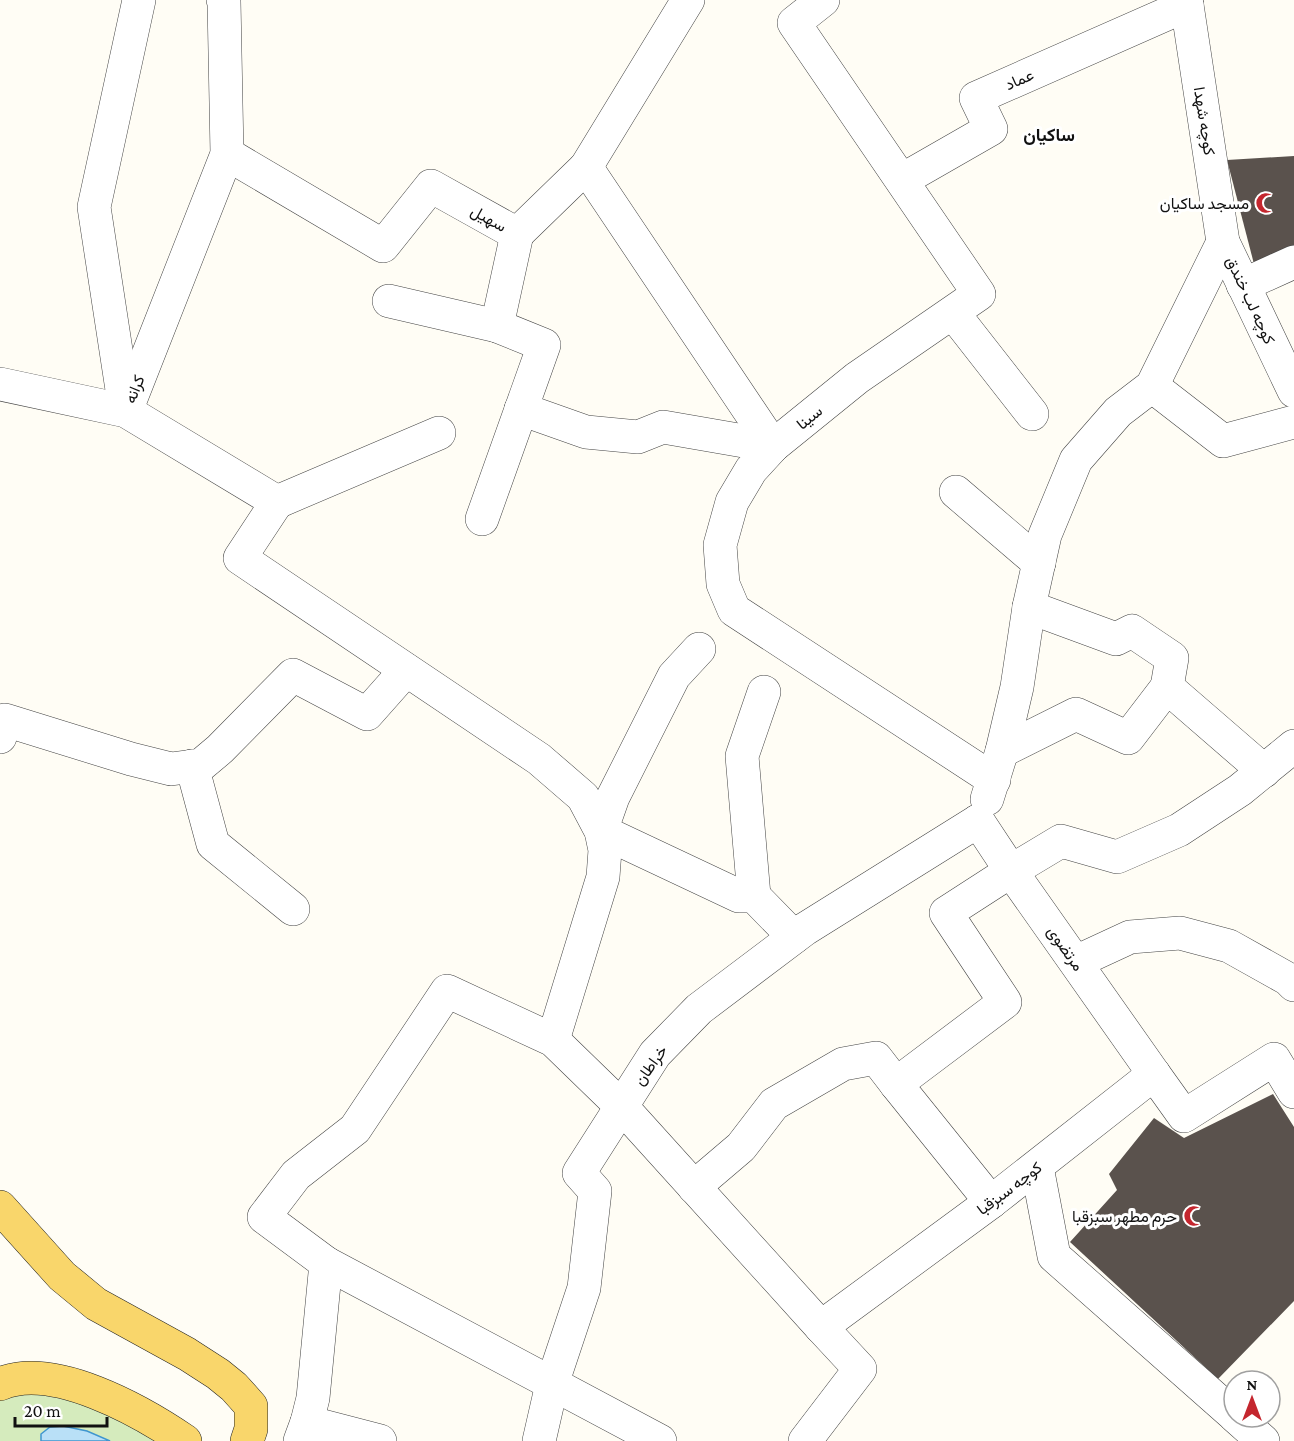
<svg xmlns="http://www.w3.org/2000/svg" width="1294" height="1441" viewBox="0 0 1294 1441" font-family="'Crimson Pro',Vazirmatn,serif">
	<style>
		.green { fill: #d5ebbd }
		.water { fill: #b9e0f7; stroke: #3f96cf; stroke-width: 1.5 }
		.building { fill: #5a524d }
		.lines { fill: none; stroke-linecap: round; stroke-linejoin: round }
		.minor-casing { stroke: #444; stroke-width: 34 }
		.major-casing { stroke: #222; stroke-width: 34 }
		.minor { stroke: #fff; stroke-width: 33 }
		.major { stroke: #f9d66b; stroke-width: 33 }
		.labels { text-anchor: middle; stroke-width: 6; stroke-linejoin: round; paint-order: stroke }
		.street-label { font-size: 16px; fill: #111; stroke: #fff }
		.poi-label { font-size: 16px; fill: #111; stroke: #fff; text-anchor: end }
		.neighbourhood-label { font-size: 18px; font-weight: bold; fill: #111; stroke: #fff }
	</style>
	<rect width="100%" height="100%" fill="#fffdf5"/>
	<polygon class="green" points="60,1391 168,1441 0,1441 0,1394"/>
	<polygon class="water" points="63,1426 87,1431 110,1441 41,1441 41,1434 50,1427"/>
	<g class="building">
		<polygon points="1294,156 1294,246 1254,264 1227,160"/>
		<polygon points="1273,1094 1294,1127 1294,1301 1218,1379 1070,1242 1117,1190 1109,1174 1154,1118 1184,1138"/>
	</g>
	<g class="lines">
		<g class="minor-casing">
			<g id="minor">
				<polyline points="823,0 794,23 979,294 857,378 773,446 751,470 732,502 720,545 723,584 734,610 994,780"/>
				<polyline points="1185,0 1187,5 1223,242 1294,391"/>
				<polyline points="227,154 383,246 431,186 517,234 586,167 688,0"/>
				<polyline points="586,167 773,446"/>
				<polyline points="902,180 991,129 976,98 1187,5"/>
				<polyline points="1243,285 1294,262"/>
				<polyline points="389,301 497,326"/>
				<polyline points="953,313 1032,414"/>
				<polyline points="0,384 126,411 277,502 240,558 539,759 583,797 601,831 605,850 603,877 553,1040"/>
				<polyline points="1152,386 1223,441 1294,422"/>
				<polyline points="125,409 94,207 139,0"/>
				<polyline points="521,409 586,432 638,437 663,427 773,446"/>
				<polyline points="126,411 227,154 224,1 223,0"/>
				<polyline points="956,492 1039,563"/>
				<polyline points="277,502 439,433"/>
				<polyline points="482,519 544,345 497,326 517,234"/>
				<polyline points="1029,607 1116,639 1132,631 1172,658 1167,687"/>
				<polyline points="699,649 674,676 613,797 601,831 739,896 754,896 794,937"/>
				<polyline points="0,737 5,720 131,759 171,769 201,765 220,749 293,675 367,714 406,670"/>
				<polyline points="1002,751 1076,714 1128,738 1167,687 1264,771"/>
				<polyline points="192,766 213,844 293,909"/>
				<polyline points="987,799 1002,751 1017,687 1029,607 1045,535 1076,460 1118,412 1152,386 1223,242"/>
				<polyline points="978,821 1011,871 1154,1074"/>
				<polyline points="754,896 742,756 764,692"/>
				<polyline points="1076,962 1130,937 1180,933 1229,946 1288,979 1294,985"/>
				<polyline points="1037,1167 1054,1256 1234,1415"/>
				<polyline points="694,1187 741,1147 774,1104 843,1064 876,1058 896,1084"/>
				<polyline points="991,1202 896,1084 1005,1002 946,913 1011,871 1061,841 1117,857 1179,830 1240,790 1294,746"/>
				<polyline points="326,1263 660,1441"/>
				<polyline points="1236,1417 1263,1441"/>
				<polyline points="307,1422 380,1441"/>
				<polyline points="300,1441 307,1422 313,1398 326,1263 264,1217 296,1175 355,1129 447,991 553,1040 622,1107 821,1327"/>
				<polyline points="539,1441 552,1384 584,1288 595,1191 579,1173 655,1054 699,1009 805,929 978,821"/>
				<polyline points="805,1441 860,1369 821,1327 991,1202 1154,1074 1184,1116 1274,1059 1294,1092"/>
			</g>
		</g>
		<g class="major-casing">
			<g id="major">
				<polyline points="0,1207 62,1276 96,1304 187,1354 218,1374 234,1387 251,1406 251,1429 247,1441"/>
				<path d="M0,1384C53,1361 141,1411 185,1441"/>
			</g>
		</g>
		<use href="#minor" class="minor"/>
		<use href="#major" class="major"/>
	</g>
	<defs>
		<g id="mosque-bare" transform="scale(1.62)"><path d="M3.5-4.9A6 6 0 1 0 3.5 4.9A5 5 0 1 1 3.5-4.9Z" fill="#c4262e" stroke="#fff" stroke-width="2.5" paint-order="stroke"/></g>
	</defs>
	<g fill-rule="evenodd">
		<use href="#mosque-bare" x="1266" y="203"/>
		<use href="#mosque-bare" x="1194" y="1216"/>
	</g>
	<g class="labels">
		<g class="street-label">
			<text transform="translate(1019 79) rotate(-24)" y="6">عماد</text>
			<text transform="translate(1205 121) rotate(81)" y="6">کوچه شهدا</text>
			<text transform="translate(489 218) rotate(29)" y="6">سهیل</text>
			<text transform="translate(1251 300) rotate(65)" y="6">کوچه لب خندق</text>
			<text transform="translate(134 389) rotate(-68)" y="6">کرانه</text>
			<text transform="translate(809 417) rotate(-39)" y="6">سینا</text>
			<text transform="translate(1066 948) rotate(55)" y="6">مرتضوی</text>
			<text transform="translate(650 1065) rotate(-54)" y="6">خراطان</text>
			<text transform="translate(1009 1188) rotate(-37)" y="6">کوچه سبزقبا</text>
		</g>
		<g class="poi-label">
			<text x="1249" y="209">مسجد ساکیان</text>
			<text x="1177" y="1222">حرم مطهر سبزقبا</text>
		</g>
		<g class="neighbourhood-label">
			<text x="1049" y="141">ساکیان</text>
		</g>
	</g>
	<g transform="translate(1252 1399)"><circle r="28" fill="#ffffff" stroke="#a0a0a0" stroke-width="1.5"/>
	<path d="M0-4.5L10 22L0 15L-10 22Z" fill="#c4262e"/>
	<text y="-9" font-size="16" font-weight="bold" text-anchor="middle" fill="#111111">N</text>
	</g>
	<path d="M15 1417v9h92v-9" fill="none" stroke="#111111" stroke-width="3"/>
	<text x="24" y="1417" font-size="18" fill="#111111" stroke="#ffffff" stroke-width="4.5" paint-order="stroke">20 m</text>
</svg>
